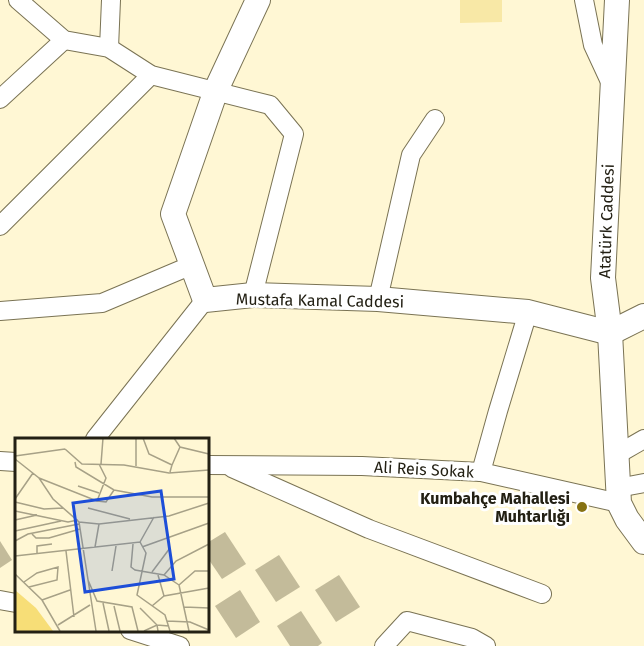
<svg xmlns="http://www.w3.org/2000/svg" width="644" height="646" viewBox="0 0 644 646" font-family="'Fira Sans',sans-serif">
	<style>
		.green { fill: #f8e8a6 }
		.building { fill: #c3bb9a }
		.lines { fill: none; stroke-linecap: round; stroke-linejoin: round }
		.street-casing { stroke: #7a7354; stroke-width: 20 }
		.secondary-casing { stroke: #7a7354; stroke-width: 26 }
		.street { stroke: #fff; stroke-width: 18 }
		.secondary { stroke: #fff; stroke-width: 24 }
		.poi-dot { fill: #867213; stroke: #fff; stroke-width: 2 }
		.labels { text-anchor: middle; stroke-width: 6; stroke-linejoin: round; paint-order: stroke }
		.street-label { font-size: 16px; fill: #232014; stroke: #fff }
		.poi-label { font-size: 16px; font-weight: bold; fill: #232014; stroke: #fff; text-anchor: end }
		.inset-road { fill: none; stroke: #a7a187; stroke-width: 1.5 }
		.view { fill: #1d4ed8; fill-opacity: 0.15; stroke: #1d4ed8; stroke-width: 3 }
		.inset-edge { fill: none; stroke: #232014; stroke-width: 3 }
	</style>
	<rect width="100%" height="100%" fill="#fff7d4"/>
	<polygon class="green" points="460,0 502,0 502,22 460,23"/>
	<g class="building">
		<polygon points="225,532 246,564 222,579 207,557 207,543"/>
		<polygon points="0,541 12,560 0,568"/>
		<polygon points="279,555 300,587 276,602 255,570"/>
		<polygon points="339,575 360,607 336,622 315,590"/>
		<polygon points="240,590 260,622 236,638 215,606"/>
		<polygon points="301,611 322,643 318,646 290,646 277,626"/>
	</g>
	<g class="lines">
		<g class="street-casing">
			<g id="street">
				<polyline points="18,0 64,40 109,48 151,75 270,105 294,134 253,295"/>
				<polyline points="584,0 593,45 612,86"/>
				<polyline points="109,48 111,0"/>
				<polyline points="0,99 64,40"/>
				<polyline points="0,226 151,75"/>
				<polyline points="378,299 411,155 435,119"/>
				<polyline points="0,311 102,303 192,265"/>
				<polyline points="95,439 205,300"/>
				<polyline points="618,454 644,439"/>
				<polyline points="0,461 16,462"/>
				<polyline points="207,465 362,466 481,472 619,503"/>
				<polyline points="232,468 369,529 542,594"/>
				<polyline points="481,472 498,411 528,312"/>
				<polyline points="618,488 644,483"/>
				<polyline points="0,600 16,603"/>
				<polyline points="130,630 180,646"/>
				<polyline points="384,646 407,621 472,638 486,646"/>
			</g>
		</g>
		<g class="secondary-casing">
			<g id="secondary">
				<polyline points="258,0 216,90 173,214 205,300 253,295 378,299 528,312 610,333 644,316"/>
				<polyline points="617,0 603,278 610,333 619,503 627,519 644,542"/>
			</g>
		</g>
		<use href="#street" class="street"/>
		<use href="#secondary" class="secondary"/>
	</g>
	<circle class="poi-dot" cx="582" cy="507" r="6"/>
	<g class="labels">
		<g class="street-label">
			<text transform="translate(606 221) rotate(-88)" y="6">Atatürk Caddesi</text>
			<text transform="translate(320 300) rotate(1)" y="6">Mustafa Kamal Caddesi</text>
			<text transform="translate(424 469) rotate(3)" y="6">Ali Reis Sokak</text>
		</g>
		<g class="poi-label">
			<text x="570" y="504">Kumbahçe Mahallesi<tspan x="570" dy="18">Muhtarlığı</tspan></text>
		</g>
	</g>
	<g transform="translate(15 438)">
		<rect width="194" height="194" fill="#fff7d4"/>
		<path d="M0,152L21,170L38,193H0Z" fill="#f7de77"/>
		<path class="inset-road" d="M121,0V28M128,0L134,16L157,27L155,34M159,0L165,9L194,16M50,11L67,26L109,27L154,35L194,32M0,18L50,11M0,21L24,40L38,61L64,84L81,193M60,24L61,29L99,52L137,59H194M86,26L88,0M157,27L165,9M24,40L82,63L91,64L99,52M63,48L84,55M0,61L18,35M82,63L91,40L84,26M0,64L29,71L48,70M73,70L115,81M0,73L53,84L63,82M0,82L22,77M64,84L84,86L154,78L194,65M0,93L46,83M17,96L21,100H34L65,91M0,103L13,96L64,86M125,104L139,79M118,106L116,129L120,132L149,137L164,147M80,109L84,86M127,109L194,85M51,113L59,179M22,116V108L37,106M0,118L125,104L131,115L122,157L150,177L155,193M97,133L101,108M137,134L155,110M0,136L27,162L45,193M143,137L149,158M149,137L161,123L194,106M73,142L82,163L117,169L123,193M9,144L22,135L43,129L42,142L14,149M164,147L174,193M164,147L180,133H194M27,162L55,152M88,165L94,193M99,168L105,193M137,168L149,158L194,150M169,169L194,170M125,170L142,187L143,193M152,183L175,184L194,192M43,187L75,167M129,193L142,187L154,188"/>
		<path class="view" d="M146,53L159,141L70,154L58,65Z"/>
		<rect width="194" height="194" class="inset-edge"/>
	</g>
</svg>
